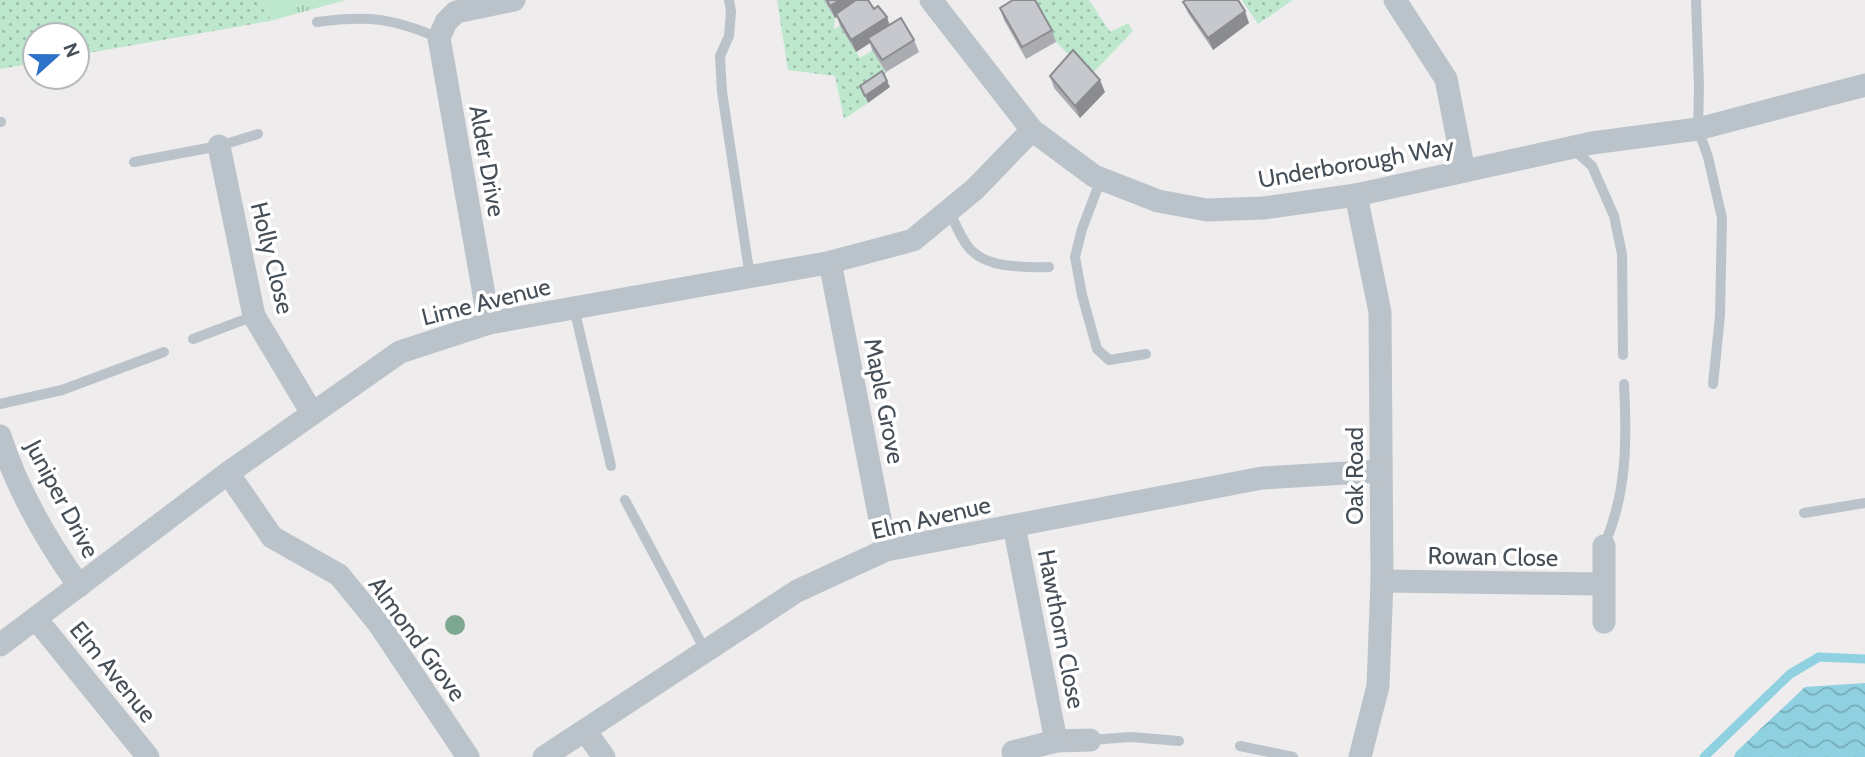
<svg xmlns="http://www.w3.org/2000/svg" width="1865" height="757" viewBox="0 0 1865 757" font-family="Cabin,sans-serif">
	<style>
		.grass { fill: url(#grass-tufts) }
		.garden { fill: url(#garden-dots) }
		.water { fill: url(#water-waves) }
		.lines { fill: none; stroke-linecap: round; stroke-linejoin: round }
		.stream { stroke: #8fd1e1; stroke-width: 9 }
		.service { stroke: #bbc3ca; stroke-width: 10 }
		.minor { stroke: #bbc3ca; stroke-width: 23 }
		.tree { fill: #7da791 }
		.wall { fill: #abacb1 }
		.shaded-wall { fill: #8b8c90 }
		.building { fill: #c7c8ce; stroke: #8b8c90; stroke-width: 2 }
		.labels { text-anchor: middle; stroke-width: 7; stroke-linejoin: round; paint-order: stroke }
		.street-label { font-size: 24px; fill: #464f57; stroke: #fff }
	</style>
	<defs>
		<pattern id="grass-tufts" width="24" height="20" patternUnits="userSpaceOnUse" patternTransform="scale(1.75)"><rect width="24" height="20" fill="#bee8ce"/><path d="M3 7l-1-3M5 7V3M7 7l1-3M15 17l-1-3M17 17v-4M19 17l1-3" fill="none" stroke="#9cbeaa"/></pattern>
		<pattern id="garden-dots" width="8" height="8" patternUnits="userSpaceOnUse" patternTransform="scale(1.75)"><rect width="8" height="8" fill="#bee8ce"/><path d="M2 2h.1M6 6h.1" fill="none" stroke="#9cbeaa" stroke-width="1.8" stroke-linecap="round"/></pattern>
		<pattern id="water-waves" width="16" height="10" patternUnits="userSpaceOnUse" patternTransform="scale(1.75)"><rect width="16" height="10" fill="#8fd1e1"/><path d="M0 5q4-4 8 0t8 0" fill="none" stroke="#77acb9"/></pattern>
	</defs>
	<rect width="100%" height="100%" fill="#eeecec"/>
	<polygon class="grass" points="266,0 346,0 270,21"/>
	<g class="garden">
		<polygon points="0,0 266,0 270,21 77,55 77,35 35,35 35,63 0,69"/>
		<polygon points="777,0 824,0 835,18 834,29 840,26 860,58 873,50 886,72 884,77 862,92 868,103 844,119 835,76 788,70"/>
		<polygon points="1033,0 1089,0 1110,32 1128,23 1133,31 1090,76 1056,42"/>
		<polygon points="1242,0 1293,0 1258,24"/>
	</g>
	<polygon class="water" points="1865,683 1865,757 1734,757 1736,752 1805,687"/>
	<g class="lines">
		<polyline class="stream" points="1704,757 1790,674 1819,657 1865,659"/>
		<g class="service">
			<polyline points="729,0 731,12 729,36 720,56 722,92 750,277"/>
			<polyline points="1696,0 1699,86 1698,129 1708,157 1722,218 1720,316 1713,384"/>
			<path d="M317,22C368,15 392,18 439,38"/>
			<polyline points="0,122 1,122"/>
			<polyline points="1572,148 1592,166 1614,216 1622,254 1623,355"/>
			<polyline points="134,162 219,146 258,134"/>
			<polyline points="1101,179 1082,229 1075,257 1082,295 1097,349 1109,360 1146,354"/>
			<path d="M949,210C963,241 968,259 1004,265C1020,267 1033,268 1049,267"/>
			<polyline points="574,308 611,466"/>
			<polyline points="193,339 254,316"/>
			<polyline points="0,404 62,390 164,352"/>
			<polyline points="625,500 706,652"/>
			<polyline points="1804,513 1865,503"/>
			<path d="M1604,546C1627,493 1627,441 1624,384"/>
			<polyline points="1090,740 1131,737 1179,741"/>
			<polyline points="1240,746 1293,757"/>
		</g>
		<g class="minor">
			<polyline points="931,0 1032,130 1094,176 1158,201 1207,210 1263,208 1356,195 1592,143 1698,129 1865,85"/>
			<polyline points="1395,0 1446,79 1464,171"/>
			<polyline points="219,146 254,316 312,413"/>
			<polyline points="1356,195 1380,312 1382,581 1378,686 1360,757"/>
			<polyline points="830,262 886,550"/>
			<polyline points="489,323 439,38 446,22 456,12 514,0"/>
			<path d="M0,436C17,489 47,541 79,586"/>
			<polyline points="228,473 272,537 339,575 379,624 468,757"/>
			<polyline points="1014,526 1056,741 1090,740"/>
			<polyline points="1382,581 1603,584"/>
			<polyline points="37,620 148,757"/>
			<polyline points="1604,622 1604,546"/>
			<polyline points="0,645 228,473 400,352 489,323 827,263 913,240 975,189 1032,130"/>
			<polyline points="585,731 604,757"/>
			<polyline points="1013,752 1056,741"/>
			<polyline points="544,757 797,591 886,550 1262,478 1381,471"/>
		</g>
	</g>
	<circle class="tree" cx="455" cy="625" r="10"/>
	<g class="wall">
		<polygon points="824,0 868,0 874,9 890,25 914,40 919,52 886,72 872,50 870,43 856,52 840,26 837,17 835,18"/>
		<polygon points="1183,2 1249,23 1213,50 1188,13"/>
		<polygon points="1000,8 1052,30 1056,42 1026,59 1004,20"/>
		<polygon points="1050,76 1105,92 1080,118 1054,88"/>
	</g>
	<g class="shaded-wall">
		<polygon points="840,0 862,0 836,14 837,17 835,18 830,6"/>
		<polygon points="1245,11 1249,23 1213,50 1208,38"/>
		<polygon points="887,17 891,29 868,38 870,43 856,52 851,40"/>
		<polygon points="1100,80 1105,92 1080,118 1075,106"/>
		<polygon points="887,81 890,87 868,103 865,96"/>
	</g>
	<g class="building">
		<polygon points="827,0 840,0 830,6"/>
		<polygon points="856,0 868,0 874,9 878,6 887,17 851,40 836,14"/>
		<polygon points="1013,0 1035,0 1052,30 1022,47 1000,8"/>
		<polygon points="1186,0 1238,0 1245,11 1208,38 1183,2"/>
		<polygon points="901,18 914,40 882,60 868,38"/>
		<polygon points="1073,50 1100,80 1075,106 1050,76"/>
		<polygon points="882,71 887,81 865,96 860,86"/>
	</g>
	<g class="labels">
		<g class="street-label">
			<text transform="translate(487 161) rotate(80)" y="8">Alder Drive</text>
			<text transform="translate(1356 163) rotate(-10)" y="8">Underborough Way</text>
			<text transform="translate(272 258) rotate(76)" y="8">Holly Close</text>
			<text transform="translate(486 302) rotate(-14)" y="8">Lime Avenue</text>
			<text transform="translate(884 401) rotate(79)" y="8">Maple Grove</text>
			<text transform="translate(1355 476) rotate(-90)" y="8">Oak Road</text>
			<text transform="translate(62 499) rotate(62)" y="8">Juniper Drive</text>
			<text transform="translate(931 518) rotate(-13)" y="8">Elm Avenue</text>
			<text transform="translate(1493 557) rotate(1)" y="8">Rowan Close</text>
			<text transform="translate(1061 629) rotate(79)" y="8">Hawthorn Close</text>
			<text transform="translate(417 639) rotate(54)" y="8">Almond Grove</text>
			<text transform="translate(113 672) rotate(51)" y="8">Elm Avenue</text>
		</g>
	</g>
	<g transform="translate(56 56) rotate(69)"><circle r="33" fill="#ffffff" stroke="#b5b9bc" stroke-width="2"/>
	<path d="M0-5L12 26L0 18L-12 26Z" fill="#2c72c8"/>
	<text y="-10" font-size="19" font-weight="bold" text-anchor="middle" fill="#464f57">N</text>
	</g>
</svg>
